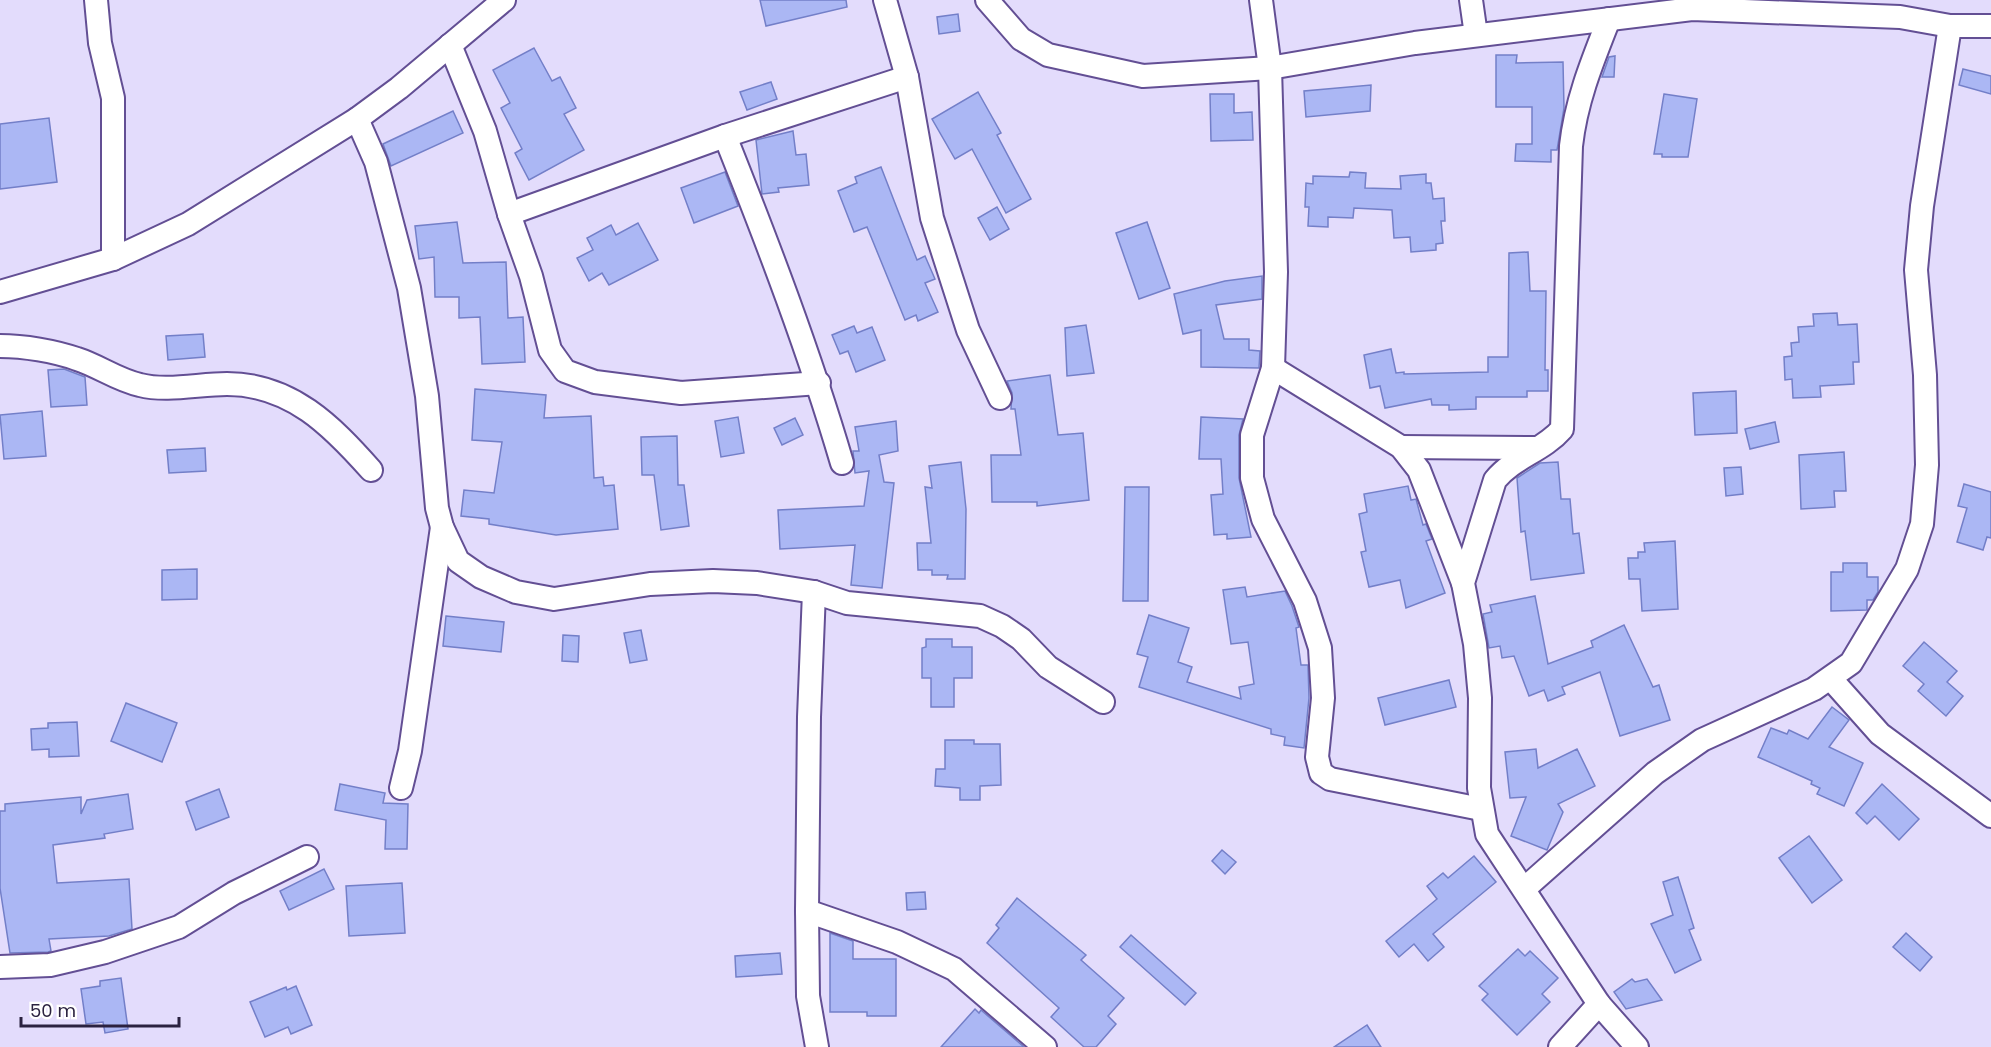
<svg xmlns="http://www.w3.org/2000/svg" width="1991" height="1047" viewBox="0 0 1991 1047" font-family="Poppins,sans-serif">
	<style>
		.building { fill: #abb7f4; stroke: #737fc8; stroke-width: 1.5 }
		.lines { fill: none; stroke-linecap: round; stroke-linejoin: round }
		.minor-casing { stroke: #634f94; stroke-width: 26 }
		.minor { stroke: #fff; stroke-width: 22 }
	</style>
	<rect width="100%" height="100%" fill="#e3dcfc"/>
	<g class="building">
		<polygon points="760,0 846,0 847,7 766,26"/>
		<polygon points="958,14 960,31 939,34 937,17"/>
		<polygon points="534,48 552,81 560,77 576,108 564,114 584,150 529,180 515,153 522,149 501,108 510,103 493,70"/>
		<polygon points="1496,55 1517,55 1516,63 1563,62 1564,108 1557,150 1551,150 1551,162 1515,161 1516,144 1532,144 1532,107 1496,107"/>
		<polygon points="1615,56 1614,77 1602,77 1609,57"/>
		<polygon points="1963,69 1991,76 1991,94 1959,85"/>
		<polygon points="771,82 777,99 747,110 740,92"/>
		<polygon points="1371,85 1370,111 1306,117 1304,91"/>
		<polygon points="978,92 1001,133 997,135 1031,199 1006,213 972,149 955,159 932,119"/>
		<polygon points="1210,94 1234,94 1234,113 1252,112 1253,140 1211,141"/>
		<polygon points="1664,94 1697,99 1688,157 1662,157 1662,154 1654,154"/>
		<polygon points="453,111 463,133 391,166 383,144"/>
		<polygon points="49,118 57,182 0,189 0,124"/>
		<polygon points="793,131 796,155 806,154 809,185 778,188 779,192 762,194 756,140"/>
		<polygon points="881,167 917,260 925,256 935,279 925,283 938,312 918,321 916,315 905,320 867,227 854,232 838,191 857,183 855,177"/>
		<polygon points="725,172 738,206 694,223 681,188"/>
		<polygon points="1350,172 1366,173 1365,188 1401,189 1400,176 1426,174 1426,183 1431,183 1433,199 1444,198 1445,221 1441,221 1443,243 1436,244 1436,250 1411,252 1410,237 1394,238 1392,210 1354,208 1353,218 1328,217 1328,227 1308,226 1309,207 1305,207 1306,183 1313,184 1313,176 1349,177"/>
		<polygon points="997,207 1009,229 990,240 978,218"/>
		<polygon points="457,222 463,263 506,262 508,318 523,317 525,362 482,364 480,317 459,318 459,297 435,297 434,257 419,259 415,226"/>
		<polygon points="1147,222 1170,288 1139,299 1116,233"/>
		<polygon points="638,223 658,260 609,285 602,273 589,281 577,258 593,250 587,238 611,225 616,235"/>
		<polygon points="1528,252 1530,291 1546,291 1545,370 1548,370 1548,391 1527,391 1527,397 1476,397 1476,409 1449,410 1449,405 1432,405 1431,399 1385,408 1380,386 1370,388 1364,355 1391,349 1396,373 1404,372 1404,374 1488,372 1488,357 1508,357 1509,253"/>
		<polygon points="1262,276 1262,299 1216,305 1224,339 1249,339 1249,350 1260,351 1259,368 1201,367 1201,330 1183,334 1174,294 1225,281"/>
		<polygon points="1837,313 1838,325 1857,324 1859,362 1853,362 1854,384 1820,386 1821,397 1793,398 1792,379 1785,380 1784,357 1792,356 1791,343 1799,342 1798,327 1814,326 1813,314"/>
		<polygon points="1086,325 1094,373 1067,376 1065,328"/>
		<polygon points="854,326 857,333 872,327 885,360 856,372 848,351 840,354 832,335"/>
		<polygon points="203,334 205,357 168,360 166,336"/>
		<polygon points="64,369 85,377 87,405 51,407 48,370"/>
		<polygon points="1050,375 1058,435 1083,433 1089,500 1037,506 1037,502 992,502 991,455 1021,455 1015,409 1011,409 1012,393 1007,381"/>
		<polygon points="475,389 546,395 544,418 591,416 594,478 603,477 604,486 614,485 618,529 556,535 489,524 489,519 461,516 464,490 494,493 502,442 472,440"/>
		<polygon points="1736,391 1737,433 1695,435 1693,393"/>
		<polygon points="42,411 46,456 4,459 0,415"/>
		<polygon points="738,417 744,453 721,457 715,421"/>
		<polygon points="1201,417 1243,419 1239,435 1239,478 1251,537 1227,539 1227,534 1214,535 1211,495 1223,494 1221,459 1199,459"/>
		<polygon points="795,418 803,435 782,445 774,428"/>
		<polygon points="896,421 898,451 879,455 884,482 894,483 882,588 851,585 855,545 780,549 778,510 864,506 869,471 855,473 853,451 859,451 855,427"/>
		<polygon points="1775,422 1779,442 1750,449 1745,429"/>
		<polygon points="677,436 678,485 684,485 689,526 661,530 654,475 642,475 641,437"/>
		<polygon points="205,448 206,471 169,473 167,450"/>
		<polygon points="1844,452 1846,491 1834,491 1835,507 1801,509 1799,455"/>
		<polygon points="961,462 966,509 965,579 947,579 948,575 932,575 932,570 918,570 917,543 931,543 925,487 932,488 929,466"/>
		<polygon points="1558,462 1561,499 1570,499 1573,534 1579,533 1584,573 1531,580 1525,531 1521,532 1517,478 1540,463"/>
		<polygon points="1741,467 1743,494 1726,496 1724,468"/>
		<polygon points="1964,484 1991,492 1991,538 1987,537 1983,550 1957,542 1967,508 1958,506"/>
		<polygon points="1408,486 1411,500 1416,499 1423,525 1426,524 1432,539 1426,541 1445,593 1406,608 1400,580 1369,587 1361,552 1366,551 1359,514 1367,512 1364,494"/>
		<polygon points="1125,487 1149,487 1148,601 1123,601"/>
		<polygon points="1675,541 1678,609 1642,611 1640,579 1629,579 1628,558 1638,558 1638,552 1645,552 1644,543"/>
		<polygon points="1843,563 1867,563 1867,577 1878,577 1878,592 1873,600 1867,600 1867,610 1831,611 1831,572 1843,572"/>
		<polygon points="197,569 197,599 162,600 162,570"/>
		<polygon points="1245,587 1247,597 1285,591 1292,606 1299,627 1296,628 1301,665 1308,665 1309,698 1304,748 1284,745 1285,737 1271,734 1271,729 1139,687 1148,657 1137,654 1149,615 1189,628 1178,662 1192,667 1187,682 1241,699 1239,687 1254,684 1248,642 1231,644 1223,590"/>
		<polygon points="1535,596 1548,664 1593,647 1591,641 1624,625 1653,687 1659,685 1670,720 1620,736 1600,672 1562,687 1565,694 1548,701 1544,690 1529,696 1514,656 1502,658 1500,646 1489,648 1483,614 1492,612 1490,605"/>
		<polygon points="446,616 504,622 501,652 443,646"/>
		<polygon points="641,630 647,660 630,663 624,633"/>
		<polygon points="563,635 579,636 578,662 562,661"/>
		<polygon points="926,639 952,639 952,647 972,647 972,678 954,678 954,707 931,707 931,678 922,678 922,648 926,647"/>
		<polygon points="1924,642 1957,671 1947,682 1963,696 1946,716 1918,691 1924,684 1903,666"/>
		<polygon points="1449,680 1456,707 1385,725 1378,698"/>
		<polygon points="126,703 177,723 162,762 111,741"/>
		<polygon points="1832,707 1849,720 1829,747 1863,763 1844,806 1817,794 1820,788 1811,784 1812,781 1758,757 1771,728 1787,734 1789,730 1808,739"/>
		<polygon points="77,722 79,756 49,757 49,749 32,750 31,729 48,728 48,723"/>
		<polygon points="945,740 974,740 974,744 1000,744 1001,785 980,786 980,800 960,800 960,788 935,786 936,769 945,769"/>
		<polygon points="1536,749 1538,768 1577,749 1595,786 1558,804 1563,812 1547,850 1511,836 1526,797 1510,798 1505,752"/>
		<polygon points="340,784 385,793 383,803 408,804 407,849 385,849 386,820 335,810"/>
		<polygon points="1882,784 1919,819 1899,840 1875,816 1867,824 1856,813"/>
		<polygon points="219,789 229,817 196,830 186,802"/>
		<polygon points="128,794 133,829 104,834 105,838 53,845 57,883 129,879 132,929 109,936 49,939 51,951 48,952 10,953 0,888 0,811 5,811 5,804 81,797 81,814 87,800"/>
		<polygon points="1809,836 1842,880 1812,903 1779,858"/>
		<polygon points="1222,850 1236,862 1225,874 1212,861"/>
		<polygon points="1474,856 1496,882 1433,934 1444,947 1428,961 1414,944 1399,957 1386,941 1437,899 1427,886 1443,873 1448,878"/>
		<polygon points="324,869 334,889 289,910 280,891"/>
		<polygon points="1678,877 1694,928 1689,930 1701,960 1675,973 1651,924 1673,915 1663,882"/>
		<polygon points="402,883 405,933 349,936 346,886"/>
		<polygon points="925,892 926,909 907,910 906,893"/>
		<polygon points="1017,898 1086,955 1081,960 1124,998 1108,1016 1116,1024 1096,1047 1084,1047 1051,1017 1059,1008 987,943 999,928 996,925"/>
		<polygon points="830,933 853,941 853,959 896,959 896,1016 867,1016 867,1012 830,1012"/>
		<polygon points="1906,933 1932,957 1920,971 1893,947"/>
		<polygon points="1131,935 1196,993 1185,1005 1120,947"/>
		<polygon points="1518,949 1525,956 1530,951 1558,978 1542,994 1550,1002 1517,1035 1482,1000 1488,994 1479,986"/>
		<polygon points="780,953 782,974 736,977 735,956"/>
		<polygon points="121,978 128,1029 105,1033 103,1022 86,1024 81,989 100,986 100,981"/>
		<polygon points="1632,979 1635,982 1647,979 1662,1000 1626,1009 1614,992"/>
		<polygon points="296,986 312,1025 291,1034 288,1027 265,1037 250,1002 286,987 287,990"/>
		<polygon points="975,1009 979,1013 981,1010 1024,1047 941,1047"/>
		<polygon points="1367,1025 1381,1047 1334,1047"/>
	</g>
	<g class="lines">
		<g class="minor-casing">
			<g id="minor">
				<polyline points="96,0 100,43 113,98 113,259"/>
				<polyline points="885,0 907,77 932,218 968,330 1000,398"/>
				<polyline points="987,0 1021,39 1048,55 1143,76 1270,68 1415,43 1692,9 1900,17 1950,26 1991,26"/>
				<polyline points="1261,0 1270,68 1276,272 1273,368 1252,435 1252,478 1263,519 1305,601 1320,648 1323,698 1317,757 1321,773 1330,779 1481,809"/>
				<polyline points="1471,0 1476,35"/>
				<path d="M1609,19C1592,62 1576,101 1571,146L1562,429C1543,451 1514,457 1495,480L1463,583L1475,644L1480,698L1479,788L1487,834L1599,1004L1637,1047"/>
				<polyline points="450,45 485,131 509,214 531,276 550,350 565,371 595,382 681,393 819,383"/>
				<polyline points="357,119 376,162 409,288 427,396 437,508 442,527 458,561 481,577 516,592 554,599 650,584 713,581 757,583 814,592 847,603 980,616 1002,626 1021,639 1048,667 1103,702"/>
				<path d="M725,136C768,244 809,351 842,463"/>
				<polyline points="509,214 725,136 907,77"/>
				<polyline points="0,292 113,259 188,224 357,119 399,88 504,0"/>
				<path d="M0,346C24,346 54,351 77,359C99,366 117,380 140,385C167,392 199,384 227,384C291,384 332,426 371,470"/>
				<polyline points="1273,368 1401,447 1419,470 1463,583"/>
				<polyline points="1401,447 1537,448"/>
				<polyline points="814,592 809,717 807,911 808,996 817,1047"/>
				<polyline points="1831,679 1880,734 1991,816"/>
				<polyline points="401,788 410,751 442,527"/>
				<polyline points="1524,889 1655,773 1702,740 1814,689 1851,663 1907,569 1922,524 1927,465 1925,375 1916,270 1922,206 1950,26"/>
				<polyline points="807,911 897,942 954,969 1045,1047"/>
				<polyline points="0,967 50,965 105,952 179,927 234,893 307,857"/>
				<polyline points="1560,1047 1599,1004"/>
			</g>
		</g>
		<use href="#minor" class="minor"/>
	</g>
	<path d="M21 1017v9h158v-9" fill="none" stroke="#2b2240" stroke-width="3"/>
	<text x="30" y="1017" font-size="18" fill="#2b2240" stroke="#ffffff" stroke-width="4.5" paint-order="stroke">50 m</text>
</svg>
